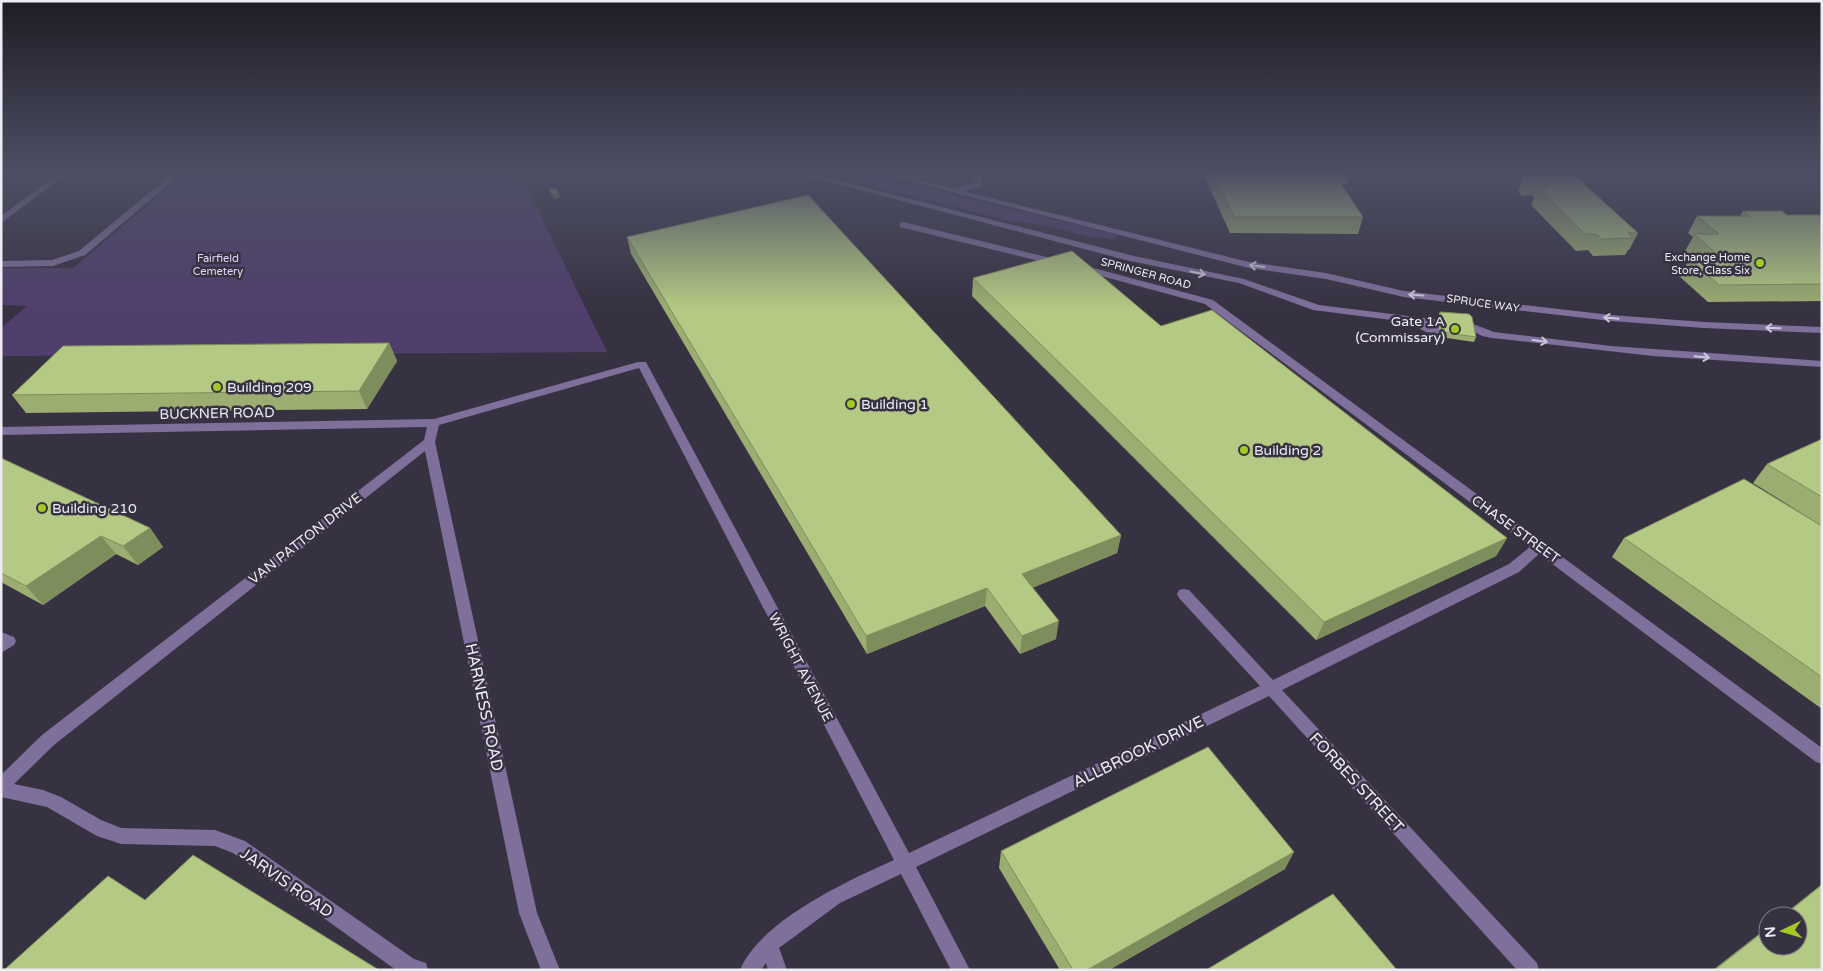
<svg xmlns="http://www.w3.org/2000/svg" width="1823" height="971" viewBox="0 0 1823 971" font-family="'Varela Round',sans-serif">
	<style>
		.green { fill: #503f6c }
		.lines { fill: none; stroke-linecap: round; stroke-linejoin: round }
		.minor { fill: #7f6f9b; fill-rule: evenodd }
		.wall { fill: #9bad71 }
		.shaded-wall { fill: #7e8d5c }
		.building { fill: #b4c983; stroke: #7e8d5c }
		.oneway { stroke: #cdc6da }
		.poi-dot { fill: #a5c824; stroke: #373242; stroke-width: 2 }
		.labels { text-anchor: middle; stroke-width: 5; stroke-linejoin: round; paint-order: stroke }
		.far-poi-label { font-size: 11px; fill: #eeebf5; stroke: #373242; text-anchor: end }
		.far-park-label { font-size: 11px; fill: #e1d4f8; stroke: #373242 }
		.far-street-label { font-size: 11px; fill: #eeebf5; stroke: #373242 }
		.poi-label { font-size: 14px; fill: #eeebf5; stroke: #373242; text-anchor: start }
		.street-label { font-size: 14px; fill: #eeebf5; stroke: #373242 }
		.near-street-label { font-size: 16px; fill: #eeebf5; stroke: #373242 }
	</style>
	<rect width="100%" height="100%" fill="#373242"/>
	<g class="green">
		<polygon points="186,173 520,173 607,352 1,356 1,328 27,306 1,305 1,268 73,268"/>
		<polygon points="822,173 865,173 1117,235 1114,239 1091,237 1043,225 1010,221"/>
	</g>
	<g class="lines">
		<g class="minor">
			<polygon points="59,173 68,173 1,223 1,216"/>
			<polygon points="173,173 182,173 85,255 53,266 1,267 1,261 52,260 79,251"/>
			<polygon points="796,173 809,173 1134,256 1244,279 1319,305 1473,324 1494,332 1611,346 1822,361 1822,367 1653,356 1492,338 1482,336 1471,330 1426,324 1459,332 1460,334 1455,337 1426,332 1407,322 1313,310 1239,283 1130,261"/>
			<polygon points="877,173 890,173 953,188 975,183 974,173 982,173 982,186 963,191 1249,262 1326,273 1404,291 1611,315 1704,322 1822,327 1822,333 1704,328 1611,321 1404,297 1326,279 1249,268"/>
			<polygon points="903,222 1063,261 1065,263 1060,266 900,227 900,223"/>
			<path d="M1082,265L1213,300L1822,748V764L1816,762L1539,554L1519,572L1282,690L1537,963L1539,970H1517L1269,696L916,867L970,970H951L901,874L840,903L779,948L787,970H768L766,963L761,970H740C760,921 847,881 894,860L639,368L439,425L435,442L537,913L560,970H541L519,913L425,451L54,745L14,784L43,790L61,797L101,820L121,828L215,830L245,841L414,959L426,963L428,970H396L233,853L215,846L121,844L97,836L47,807L1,797V775L42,735L424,440L427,427L1,435V427L434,419L638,362H646L909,853L1260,686L1179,598L1177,594L1179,590L1184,589L1189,590L1273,680L1509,564L1530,547L1205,304L1079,270V266Z"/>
			<polygon points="1,632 14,637 16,641 14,645 1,653"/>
		</g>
	</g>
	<g class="wall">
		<polygon points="1203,173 1350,173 1347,184 1341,184 1363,217 1358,234 1230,233"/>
		<polygon points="1525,175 1574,175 1638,233 1629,250 1628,250 1625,255 1593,256 1588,250 1576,251 1531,205 1534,198 1532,195 1522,196 1518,191"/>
		<polygon points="1743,211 1787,215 1822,215 1822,301 1708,302 1679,276 1690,259 1693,259 1685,251 1693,237 1688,233 1697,216 1740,216"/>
		<polygon points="627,237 1121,535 1117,553 1032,588 1056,639 1020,654 985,606 867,654 631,254"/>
		<polygon points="973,278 1161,326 1507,538 1496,556 1316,640 972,296"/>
		<polygon points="1440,312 1476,337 1474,342 1440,337 1438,316"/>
		<polygon points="389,343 397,361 367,409 26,413 12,395"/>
		<polygon points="1822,439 1822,526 1753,483 1767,464"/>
		<polygon points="1,458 150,528 163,547 138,565 116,554 43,605 1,582"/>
		<polygon points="1822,526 1822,709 1612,557 1624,538"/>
		<polygon points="1001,851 1285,869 1109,970 1060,970 999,868"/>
		<polygon points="1822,884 1822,970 1713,970 1768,927 1768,946 1798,916 1782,916"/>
	</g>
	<g class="shaded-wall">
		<polygon points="559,194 560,198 553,199 552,195"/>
		<polygon points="389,343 397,361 367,409 359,391"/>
		<polygon points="150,528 163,547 138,565 123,546"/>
		<polygon points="1121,535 1117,553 1020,593 1022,574"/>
		<polygon points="101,536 116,554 43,605 26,586"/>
		<polygon points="1507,538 1496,556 1316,640 1324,622"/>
		<polygon points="987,588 985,606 867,654 866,636"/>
		<polygon points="1059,621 1056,639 1020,654 1022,636"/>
		<polygon points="1294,852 1285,869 1109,970 1087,970"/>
	</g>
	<g class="building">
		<polygon points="1213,173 1334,173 1363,217 1234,217"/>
		<polygon points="1525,175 1574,175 1638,233 1628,233 1634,238 1602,239 1596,234 1585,234 1538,188 1549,188 1539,179 1529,180"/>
		<polygon points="556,188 559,194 552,195 549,189"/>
		<polygon points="808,195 1121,535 1022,574 1059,621 1022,636 987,588 866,636 627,237"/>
		<polygon points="1743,211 1782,211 1787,215 1822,215 1822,284 1719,285 1690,259 1723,259 1694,234 1719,234 1697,216 1749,216"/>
		<polygon points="1072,251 1161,326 1212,310 1507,538 1324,622 973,278"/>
		<polygon points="1440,312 1469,314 1472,317 1476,337 1442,332"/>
		<polygon points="389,343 359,391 12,395 63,346"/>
		<polygon points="1822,439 1822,497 1767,464"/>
		<polygon points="1,458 150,528 123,546 101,536 26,586 1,573"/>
		<polygon points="1744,479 1822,526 1822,677 1624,538"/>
		<polygon points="1208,747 1294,852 1087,970 1073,970 1001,851"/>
		<polygon points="193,855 379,970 4,970 108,876 145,900"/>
		<polygon points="1822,885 1822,970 1719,970 1717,968 1768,928 1768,946 1798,946 1798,916 1783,916"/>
		<polygon points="1333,894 1397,970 1206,970"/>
	</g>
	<defs><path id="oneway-shaft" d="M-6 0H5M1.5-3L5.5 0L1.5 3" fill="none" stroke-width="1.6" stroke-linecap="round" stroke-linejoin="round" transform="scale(1.25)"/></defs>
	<g class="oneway">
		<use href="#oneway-shaft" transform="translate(1257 266) rotate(-172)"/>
		<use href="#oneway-shaft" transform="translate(1198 273) rotate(11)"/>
		<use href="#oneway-shaft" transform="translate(1416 295) rotate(-176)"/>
		<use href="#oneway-shaft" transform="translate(1611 318) rotate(-174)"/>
		<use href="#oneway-shaft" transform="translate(1773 328) rotate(-178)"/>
		<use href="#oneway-shaft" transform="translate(1540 341) rotate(8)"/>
		<use href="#oneway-shaft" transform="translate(1702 357) rotate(5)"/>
	</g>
	<linearGradient id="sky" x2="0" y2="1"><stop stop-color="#1e1c24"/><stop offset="0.56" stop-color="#4d4f65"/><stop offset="1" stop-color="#4d4f65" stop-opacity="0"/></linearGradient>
	<rect width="1823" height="309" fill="url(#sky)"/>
	<g class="poi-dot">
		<circle cx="1760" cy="263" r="5"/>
		<circle cx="1455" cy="329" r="5"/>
		<circle cx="217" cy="387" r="5"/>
		<circle cx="851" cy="404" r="5"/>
		<circle cx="1244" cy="450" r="5"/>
		<circle cx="42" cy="508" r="5"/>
	</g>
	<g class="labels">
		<g class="far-poi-label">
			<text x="1750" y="261">Exchange Home<tspan x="1750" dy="13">Store, Class Six</tspan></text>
		</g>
		<g class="far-park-label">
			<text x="218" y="262">Fairfield<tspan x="218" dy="13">Cemetery</tspan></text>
		</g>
		<g class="far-street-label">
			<text transform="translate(1146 273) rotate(15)" y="4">SPRINGER ROAD</text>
			<text transform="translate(1483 303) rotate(8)" y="4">SPRUCE WAY</text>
		</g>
		<g class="poi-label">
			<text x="1445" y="326" text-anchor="end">Gate 1A<tspan x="1445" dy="16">(Commissary)</tspan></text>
			<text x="227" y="392">Building 209</text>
			<text x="861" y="409">Building 1</text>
			<text x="1254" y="455">Building 2</text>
			<text x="52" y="513">Building 210</text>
		</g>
		<g class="street-label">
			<text transform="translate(217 413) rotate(-1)" y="5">BUCKNER ROAD</text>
			<text transform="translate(1516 529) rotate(36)" y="5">CHASE STREET</text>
			<text transform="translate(305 538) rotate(-38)" y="5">VAN PATTON DRIVE</text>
			<text transform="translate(801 667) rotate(62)" y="5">WRIGHT AVENUE</text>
		</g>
		<g class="near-street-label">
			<text transform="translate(485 707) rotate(78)" y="6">HARNESS ROAD</text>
			<text transform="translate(1138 751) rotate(-26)" y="6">ALLBROOK DRIVE</text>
			<text transform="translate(1357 782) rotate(47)" y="6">FORBES STREET</text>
			<text transform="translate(287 882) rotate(35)" y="6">JARVIS ROAD</text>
		</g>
	</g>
	<rect width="1823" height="971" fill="none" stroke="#eeebf5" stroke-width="5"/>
	<g transform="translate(1783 931) rotate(265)"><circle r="24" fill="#373242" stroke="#807c8a"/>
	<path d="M0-4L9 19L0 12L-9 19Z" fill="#a5c824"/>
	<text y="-8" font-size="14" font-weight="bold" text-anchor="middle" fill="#eeebf5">N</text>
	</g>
</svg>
